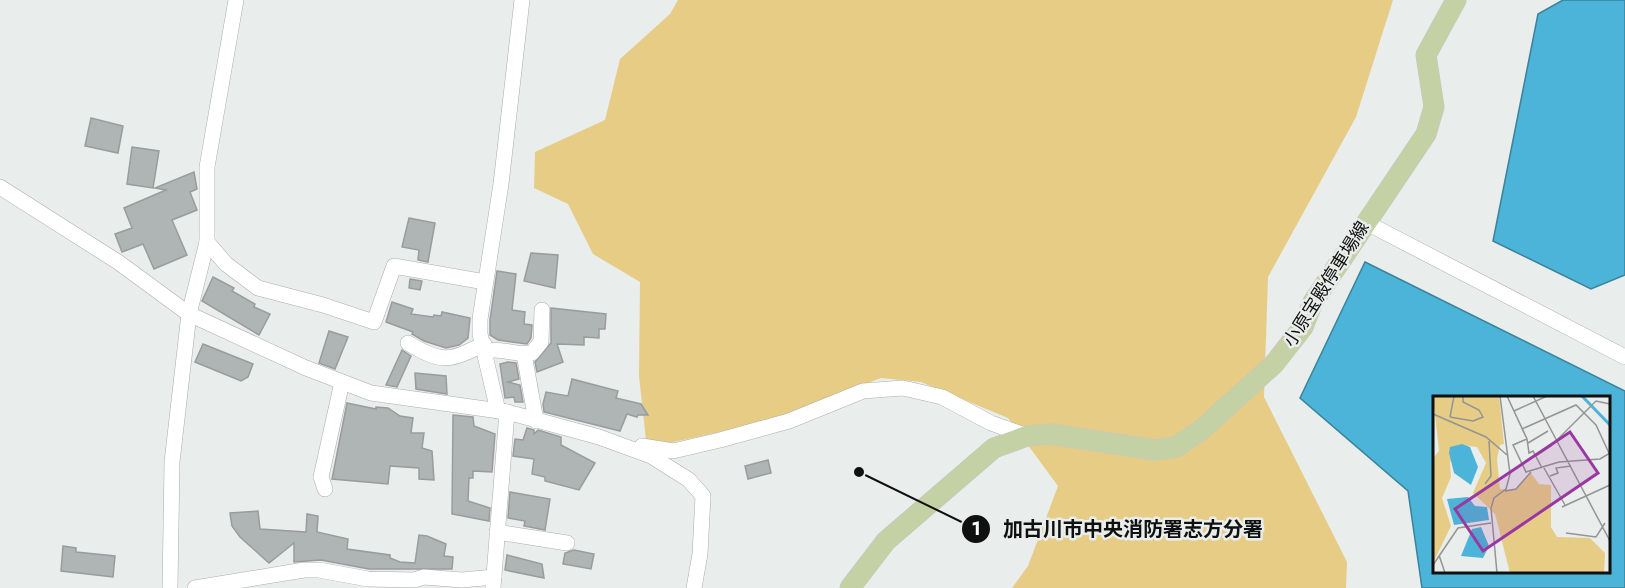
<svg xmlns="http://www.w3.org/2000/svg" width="1625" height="588" viewBox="0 0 1625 588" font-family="Jost,'Noto Sans JP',sans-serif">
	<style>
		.green { fill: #e7cc86 }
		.water { fill: #4cb4d8; stroke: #3a839c; stroke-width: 1.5; fill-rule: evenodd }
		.building { fill: #afb4b4; stroke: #989d9c; stroke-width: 1.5 }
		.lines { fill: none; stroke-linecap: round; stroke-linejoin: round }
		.minor-casing { stroke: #aaaeac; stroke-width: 16 }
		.major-casing { stroke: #c5c6c6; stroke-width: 21 }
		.minor { stroke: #fff; stroke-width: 15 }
		.major { stroke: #c4d1a4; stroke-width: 20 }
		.labels { text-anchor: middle; stroke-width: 5; stroke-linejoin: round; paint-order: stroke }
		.street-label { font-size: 18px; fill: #0f1110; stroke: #e9edeb }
		.inset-river { fill: none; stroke: #4cb4d8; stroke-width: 3 }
		.inset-road { fill: none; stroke: #929593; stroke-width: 1.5 }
		.view { fill: #9938a0; fill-opacity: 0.15; stroke: #9938a0; stroke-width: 3 }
		.inset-edge { fill: none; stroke: #0f1110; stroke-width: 3 }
		.leader { fill: none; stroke: #0f1110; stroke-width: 2 }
		.callout-dot { fill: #0f1110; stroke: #e9edeb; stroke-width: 2 }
		.mark-label { font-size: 18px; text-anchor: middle; font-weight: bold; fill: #fff }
		.callout-label { font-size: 20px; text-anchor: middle; font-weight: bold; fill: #0f1110; stroke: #e9edeb; stroke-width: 5; stroke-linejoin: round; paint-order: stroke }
	</style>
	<rect width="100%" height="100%" fill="#e9edeb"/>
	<polygon class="green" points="678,0 1393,0 1356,117 1268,277 1264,397 1347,562 1346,588 1012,588 1028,566 1058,486 1008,418 921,382 881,378 765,422 669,443 646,440 639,376 640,282 593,254 568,204 534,188 535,152 605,120 620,59 670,14"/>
	<g class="water">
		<polygon points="1563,0 1625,0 1625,275 1591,289 1493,241 1538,14"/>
		<path d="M1365,262L1625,391V588H1422L1408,491L1300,398ZM1434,398H1608V572H1434Z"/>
	</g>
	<g class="building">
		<polygon points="91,118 123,126 118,153 85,146"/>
		<polygon points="132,147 159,151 153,188 127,184"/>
		<polygon points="194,172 197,189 190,192 197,210 172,220 187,255 154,269 143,244 122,252 115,234 132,228 124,208 166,190 155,188"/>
		<polygon points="409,218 435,223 428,262 418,260 419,250 402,247"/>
		<polygon points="531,253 558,255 555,288 524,281"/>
		<polygon points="497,271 516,274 512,310 525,312 524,324 532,325 531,338 527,344 498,340 490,335 490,320"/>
		<polygon points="213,277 234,288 232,291 255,304 254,307 270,314 259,335 202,301"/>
		<polygon points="410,279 422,281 420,290 409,288"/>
		<polygon points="392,302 413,309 411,314 433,317 434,315 441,316 442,312 470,318 468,338 459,345 446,348 424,341 412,334 413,332 386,322"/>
		<polygon points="551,308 606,314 605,329 599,329 599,338 584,337 584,345 557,344 563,362 537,372 535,362 551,343"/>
		<polygon points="329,331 348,337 335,369 319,363"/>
		<polygon points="203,344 253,364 248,377 241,381 195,362"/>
		<polygon points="402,350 411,356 397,387 386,385"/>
		<polygon points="508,362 516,363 519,379 508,382 520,385 523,402 515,402 514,397 505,398 500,364"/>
		<polygon points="415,373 446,376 447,394 416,389"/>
		<polygon points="572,379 618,391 616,398 641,404 648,415 638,415 637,417 627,414 620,431 544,412 543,404 546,392 568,396"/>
		<polygon points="347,403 376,409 376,407 388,408 400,416 413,418 411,433 424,433 422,448 432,451 434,480 419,479 419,468 390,466 388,484 332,479"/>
		<polygon points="453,415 473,417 474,426 495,434 492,472 473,471 473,478 469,478 468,501 490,508 489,521 452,514"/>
		<polygon points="527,428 534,430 534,434 538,430 561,437 561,445 595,463 579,490 545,481 545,477 532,474 534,459 513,456 515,439 523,440"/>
		<polygon points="768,460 771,473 748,479 745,466"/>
		<polygon points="510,492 550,499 545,530 524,526 525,521 508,518"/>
		<polygon points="258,511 260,529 306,532 307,514 318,516 317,532 348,539 347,549 390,555 390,558 400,562 415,563 419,535 427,536 446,544 444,556 453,557 452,569 369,569 321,560 294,562 294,543 269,563 240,537 232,526 230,513"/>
		<polygon points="63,546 76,548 76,552 115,556 113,577 61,571"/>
		<polygon points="574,550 594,554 591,569 563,564 565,553"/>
		<polygon points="507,555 542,564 544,578 505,570"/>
	</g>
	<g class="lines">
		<g class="minor-casing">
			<g id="minor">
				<polyline points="0,187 118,262 189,314 306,368 371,393 507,412 599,437 651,456 689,480 703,496 700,554 694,588"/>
				<polyline points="1365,222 1625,357"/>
				<polyline points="207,242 226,264 258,288 323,305 374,322 394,266 485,282"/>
				<path d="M408,343C442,364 450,361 484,344"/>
				<path d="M485,351C502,347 516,356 532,353L541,342L542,310"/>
				<polyline points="524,354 536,421"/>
				<polyline points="498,411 480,334 480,319 501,184 522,0"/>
				<polyline points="642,446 673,451 720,440 789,421 863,391 903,388 942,397 991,423 1027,436"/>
				<polyline points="325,489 321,477 342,382"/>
				<polyline points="497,532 567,543"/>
				<polyline points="170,588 172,462 189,314 207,242 207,167 236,0"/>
				<polyline points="195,588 304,570 319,570 368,579 414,580 424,577 462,580 494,577"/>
				<polyline points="493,588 507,412"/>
			</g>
		</g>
		<g class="major-casing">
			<polyline id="major" points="850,588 886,541 994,448 1027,436 1050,434 1156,450 1176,447 1201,430 1274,364 1303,327 1313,302 1426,134 1434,107 1426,55 1456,0"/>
		</g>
		<use href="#minor" class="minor"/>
		<use href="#major" class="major"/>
	</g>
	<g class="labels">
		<g class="street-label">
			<text transform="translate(1326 284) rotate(-58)" y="6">小原宝殿停車場線</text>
		</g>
	</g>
	<g transform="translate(1433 396)">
		<rect width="177" height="177" fill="#e9edeb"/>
		<path d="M0,0H66L71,48L67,49L64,63L67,93L82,94L98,77L106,88L118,89V131L124,141L157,142L172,157L171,177H77L62,118L40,97L53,67L44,51L28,49L17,66L18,81L9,102L18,130L0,167V62L6,55Z" fill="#e7cc86"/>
		<path d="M29,48L37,51L45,71L38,89L21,77L16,57L17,51ZM35,101L42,110L54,111L56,124L21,129L14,103ZM48,131L56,150L50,162L28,160L39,133Z" fill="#4cb4d8"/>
		<path class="inset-river" d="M149,0L177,29"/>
		<path class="inset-road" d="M74,0L94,43L96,57L100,55L109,72M100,0L177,145M81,15L114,0M0,18L53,41L74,59M17,21L40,25L50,21L46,14L30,6V0M17,21L21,0M89,33L143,9L163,29L176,57M94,43L80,49L93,76L126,66L167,63L177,57M95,47L115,35M103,60L118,50L163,5L177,8M111,72L132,109M117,80L125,77L123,72L138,70M52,88L58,80L56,45M72,95L83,93L98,76M129,111L177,89M133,137L163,141L172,127M6,159L12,177M0,169L25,132L58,127M64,177L58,112L61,102L73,93L77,78L67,0"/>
		<path class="view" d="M137,36L165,77L50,155L22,113Z"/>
		<rect width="177" height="177" class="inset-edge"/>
	</g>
	<path class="leader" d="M859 472L976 529"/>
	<g class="callout-dot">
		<circle cx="859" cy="472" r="6"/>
		<circle cx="976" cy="529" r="15"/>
	</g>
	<g class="mark-label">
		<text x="976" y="535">1</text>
	</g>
	<g class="callout-label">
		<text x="1133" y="536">加古川市中央消防署志方分署</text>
	</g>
</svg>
